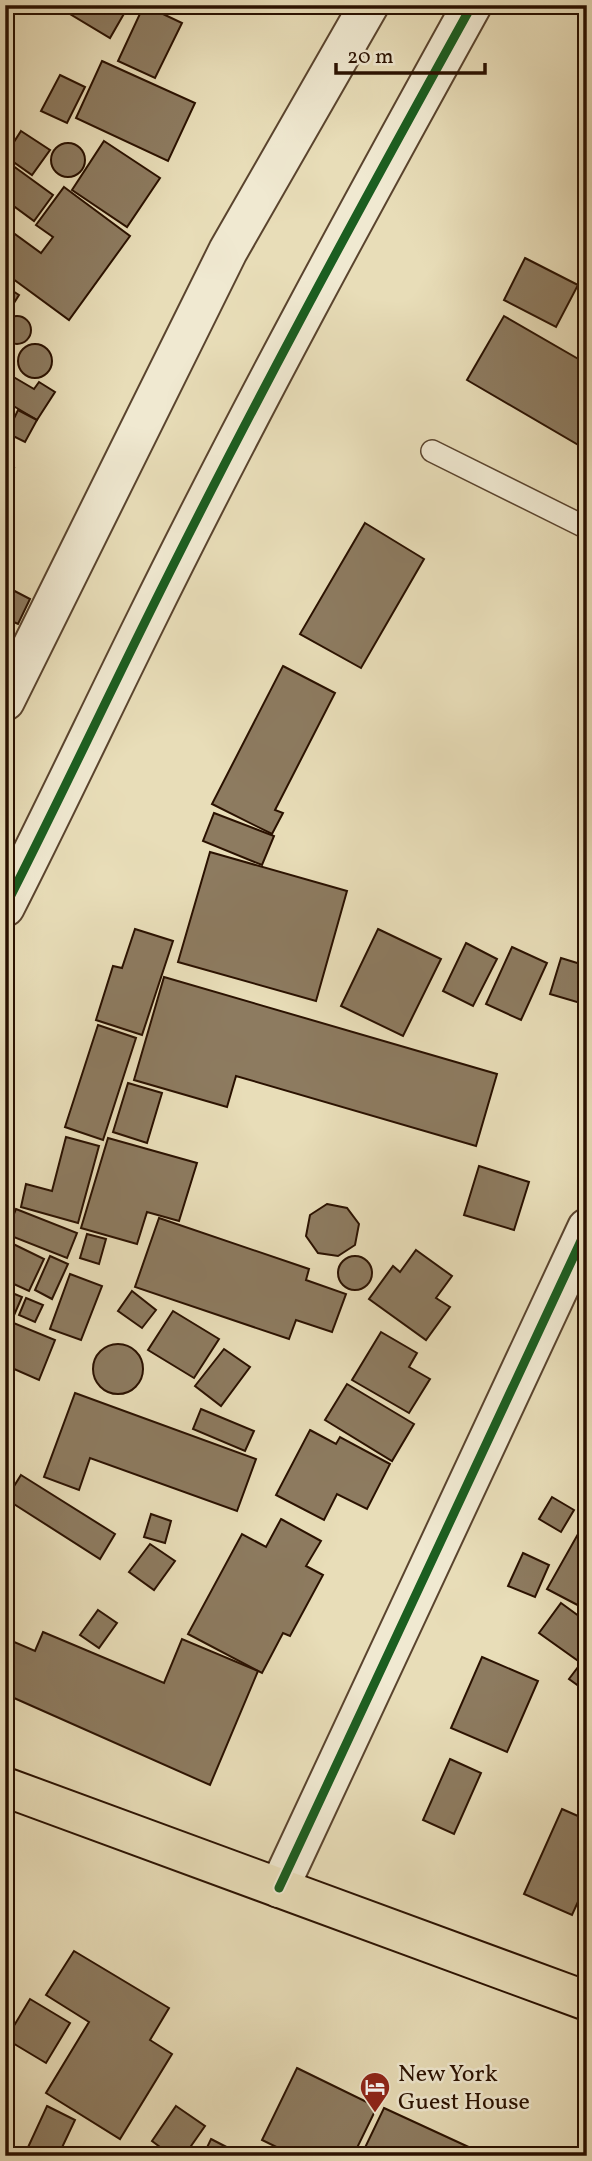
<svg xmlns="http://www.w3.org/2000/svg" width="592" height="2161" viewBox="0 0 592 2161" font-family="Vollkorn,serif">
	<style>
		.building { fill: #8d7b60; stroke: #2a1100; stroke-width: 2 }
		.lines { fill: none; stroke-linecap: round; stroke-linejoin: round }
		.service-casing { stroke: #5a442e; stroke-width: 24 }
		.minor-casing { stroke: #5a442e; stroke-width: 42 }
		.primary-casing { stroke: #2a1100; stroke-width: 42 }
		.service { stroke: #f0e9d1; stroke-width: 21 }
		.minor { stroke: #f0e9d1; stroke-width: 38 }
		.primary { stroke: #e8ddb8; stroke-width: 38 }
		.cycleway-casing { stroke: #f0e9d1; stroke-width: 13 }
		.cycleway { stroke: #1b5e20; stroke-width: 9 }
		.labels { text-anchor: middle; stroke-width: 5; stroke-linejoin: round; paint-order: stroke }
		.poi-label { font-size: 24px; fill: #2a1100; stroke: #f0e9d1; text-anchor: start }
	</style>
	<rect width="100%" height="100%" fill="#e8ddb8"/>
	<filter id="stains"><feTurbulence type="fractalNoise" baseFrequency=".00286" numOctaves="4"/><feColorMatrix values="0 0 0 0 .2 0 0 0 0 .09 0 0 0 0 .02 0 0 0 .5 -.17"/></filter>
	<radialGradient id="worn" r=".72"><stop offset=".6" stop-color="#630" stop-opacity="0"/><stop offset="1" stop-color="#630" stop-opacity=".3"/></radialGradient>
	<g class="building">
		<polygon points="5,5 19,5 14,11 5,13"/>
		<polygon points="55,5 129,5 110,38"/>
		<polygon points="144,5 182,23 155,78 118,61"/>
		<polygon points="5,56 13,58 5,81"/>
		<polygon points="102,61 195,103 168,161 76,118"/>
		<polygon points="60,75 85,87 67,123 41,111"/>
		<polygon points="21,131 50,150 32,175 5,156"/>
		<polygon points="104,141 160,178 127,227 72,190"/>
		<circle cx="68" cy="160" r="17"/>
		<polygon points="5,160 53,195 34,221 8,202 5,206"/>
		<polygon points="64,187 130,236 69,320 5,273 5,242 12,232 41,253 53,237 36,225"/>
		<polygon points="525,258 578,285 556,327 504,300"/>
		<polygon points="5,286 19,295 5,317"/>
		<polygon points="504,316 587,364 587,450 467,380"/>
		<circle cx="17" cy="330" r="14"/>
		<circle cx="35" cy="361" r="17"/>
		<polygon points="5,372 34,389 39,382 55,392 37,420 5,401"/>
		<polygon points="5,406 14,412 5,427"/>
		<polygon points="18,410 37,420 25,442 7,433"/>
		<polygon points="5,464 14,468 5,484"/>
		<polygon points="365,523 424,559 361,668 300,634"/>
		<polygon points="5,586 30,599 18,624 5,618"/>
		<polygon points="283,666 335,693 275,810 283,813 272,834 212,804"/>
		<polygon points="214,813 274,836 262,865 203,841"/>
		<polygon points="210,852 347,891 316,1001 178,962"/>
		<polygon points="135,929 173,941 142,1035 96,1020 113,966 122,968"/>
		<polygon points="378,929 441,959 403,1036 341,1006"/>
		<polygon points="466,943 497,959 473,1006 443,991"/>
		<polygon points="512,947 547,963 521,1020 486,1004"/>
		<polygon points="561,958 587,966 587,1005 550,994"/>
		<polygon points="164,977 497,1074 476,1146 236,1076 227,1107 134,1080"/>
		<polygon points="98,1025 136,1038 103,1140 65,1127"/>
		<polygon points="128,1083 162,1093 147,1143 113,1132"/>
		<polygon points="66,1137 99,1146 78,1223 21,1207 26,1184 52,1191"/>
		<polygon points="108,1138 197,1163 179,1221 147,1212 137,1244 81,1228"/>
		<polygon points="479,1166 529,1182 514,1230 464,1215"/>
		<polygon points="327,1204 347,1208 359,1224 355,1245 338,1256 318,1253 306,1236 310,1215"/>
		<polygon points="16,1209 77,1233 67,1258 6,1234"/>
		<polygon points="159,1218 309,1269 306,1280 346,1294 332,1332 296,1320 289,1339 135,1287"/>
		<polygon points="87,1234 106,1239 99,1264 80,1258"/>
		<polygon points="5,1240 44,1259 29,1291 5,1280"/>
		<polygon points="416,1250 452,1276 436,1298 450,1307 426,1340 369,1299 393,1266 400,1272"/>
		<circle cx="355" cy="1273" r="17"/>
		<polygon points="50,1256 68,1264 52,1299 35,1290"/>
		<polygon points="70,1274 102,1286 81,1340 50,1329"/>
		<polygon points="5,1290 22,1297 11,1322 55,1340 39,1380 5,1365"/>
		<polygon points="132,1291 156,1310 142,1328 118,1311"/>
		<polygon points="26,1298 43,1305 35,1322 19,1315"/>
		<polygon points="173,1311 219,1339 194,1378 148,1350"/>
		<polygon points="381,1332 417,1353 409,1367 430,1379 409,1413 352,1380"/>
		<circle cx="118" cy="1369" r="25"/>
		<polygon points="224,1349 250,1367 221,1406 195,1386"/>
		<polygon points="347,1384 414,1424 392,1461 325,1420"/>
		<polygon points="75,1393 256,1459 237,1511 90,1458 79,1490 44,1477"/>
		<polygon points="201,1409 254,1431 245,1451 193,1429"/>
		<polygon points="310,1430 336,1444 340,1437 390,1464 367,1509 337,1494 324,1520 276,1495"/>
		<polygon points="21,1475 115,1534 100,1559 6,1499"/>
		<polygon points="552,1497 574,1510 561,1532 539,1519"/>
		<polygon points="151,1514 171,1521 165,1543 144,1537"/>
		<polygon points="281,1519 321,1541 306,1566 323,1575 290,1636 283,1633 262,1673 188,1634 242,1534 266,1547"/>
		<polygon points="578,1534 587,1539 587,1610 547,1589"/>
		<polygon points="150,1544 175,1561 154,1590 129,1572"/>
		<polygon points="523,1553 549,1565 535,1597 508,1586"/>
		<polygon points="561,1603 587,1622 587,1692 569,1679 581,1663 539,1633"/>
		<polygon points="98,1610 117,1623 99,1648 80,1635"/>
		<polygon points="43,1632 164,1683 182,1639 258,1671 210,1785 5,1694 5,1638 35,1651"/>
		<polygon points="482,1657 538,1681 507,1752 451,1728"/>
		<polygon points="450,1759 481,1773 454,1834 423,1820"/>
		<polygon points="562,1809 587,1820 587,1882 572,1915 524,1894"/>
		<polygon points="74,1951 169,2008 150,2040 172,2054 120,2139 46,2093 89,2022 46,1995"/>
		<polygon points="30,1999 70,2023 46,2063 6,2039"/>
		<polygon points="297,2068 377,2107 353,2156 295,2156 262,2140"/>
		<polygon points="47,2106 75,2120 58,2156 24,2156"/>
		<polygon points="176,2106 205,2126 184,2156 172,2156 152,2141"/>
		<polygon points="384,2108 486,2155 361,2156"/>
		<polygon points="211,2139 244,2156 203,2156"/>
	</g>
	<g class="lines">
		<g class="service-casing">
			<polyline id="service" points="432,451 587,528"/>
		</g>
		<g class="minor-casing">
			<g id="minor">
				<polyline points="5,701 228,251 369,5"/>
				<path d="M5,907C53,813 98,717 145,622C248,413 359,209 472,5"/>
				<polyline points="279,1888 587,1228"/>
			</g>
		</g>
		<g class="primary-casing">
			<polyline id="primary" points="5,1787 587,2001"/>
		</g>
		<use href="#service" class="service"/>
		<use href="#minor" class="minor"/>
		<use href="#primary" class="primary"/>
		<g class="cycleway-casing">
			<g id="cycleway">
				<path d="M5,907C53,813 98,717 145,622C248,413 359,209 472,5"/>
				<polyline points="279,1888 587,1228"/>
			</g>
		</g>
		<use href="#cycleway" class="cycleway"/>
	</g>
	<defs>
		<g id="hotel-pin" transform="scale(1.575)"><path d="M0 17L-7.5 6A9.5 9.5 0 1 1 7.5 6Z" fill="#8f2418" stroke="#f0e9d1"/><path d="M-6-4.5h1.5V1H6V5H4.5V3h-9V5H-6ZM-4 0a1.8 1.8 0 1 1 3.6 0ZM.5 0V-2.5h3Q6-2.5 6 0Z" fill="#fff"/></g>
	</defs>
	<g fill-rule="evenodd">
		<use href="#hotel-pin" x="375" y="2087"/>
	</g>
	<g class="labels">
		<g class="poi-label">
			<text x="398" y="2081">New York<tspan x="398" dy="28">Guest House</tspan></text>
		</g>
	</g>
	<rect width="592" height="2161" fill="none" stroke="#e8ddb8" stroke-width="28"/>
	<rect x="7" y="7" width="578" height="2147" fill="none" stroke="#2a1100" stroke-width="3.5"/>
	<rect x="14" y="14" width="564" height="2133" fill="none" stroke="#2a1100" stroke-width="2"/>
	<path d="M336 63v10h149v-10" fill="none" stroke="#2a1100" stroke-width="3.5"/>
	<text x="347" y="63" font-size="21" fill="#2a1100" stroke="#f0e9d1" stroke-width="5" paint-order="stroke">20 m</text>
	<rect width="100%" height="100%" filter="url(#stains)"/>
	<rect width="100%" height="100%" fill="url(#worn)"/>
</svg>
